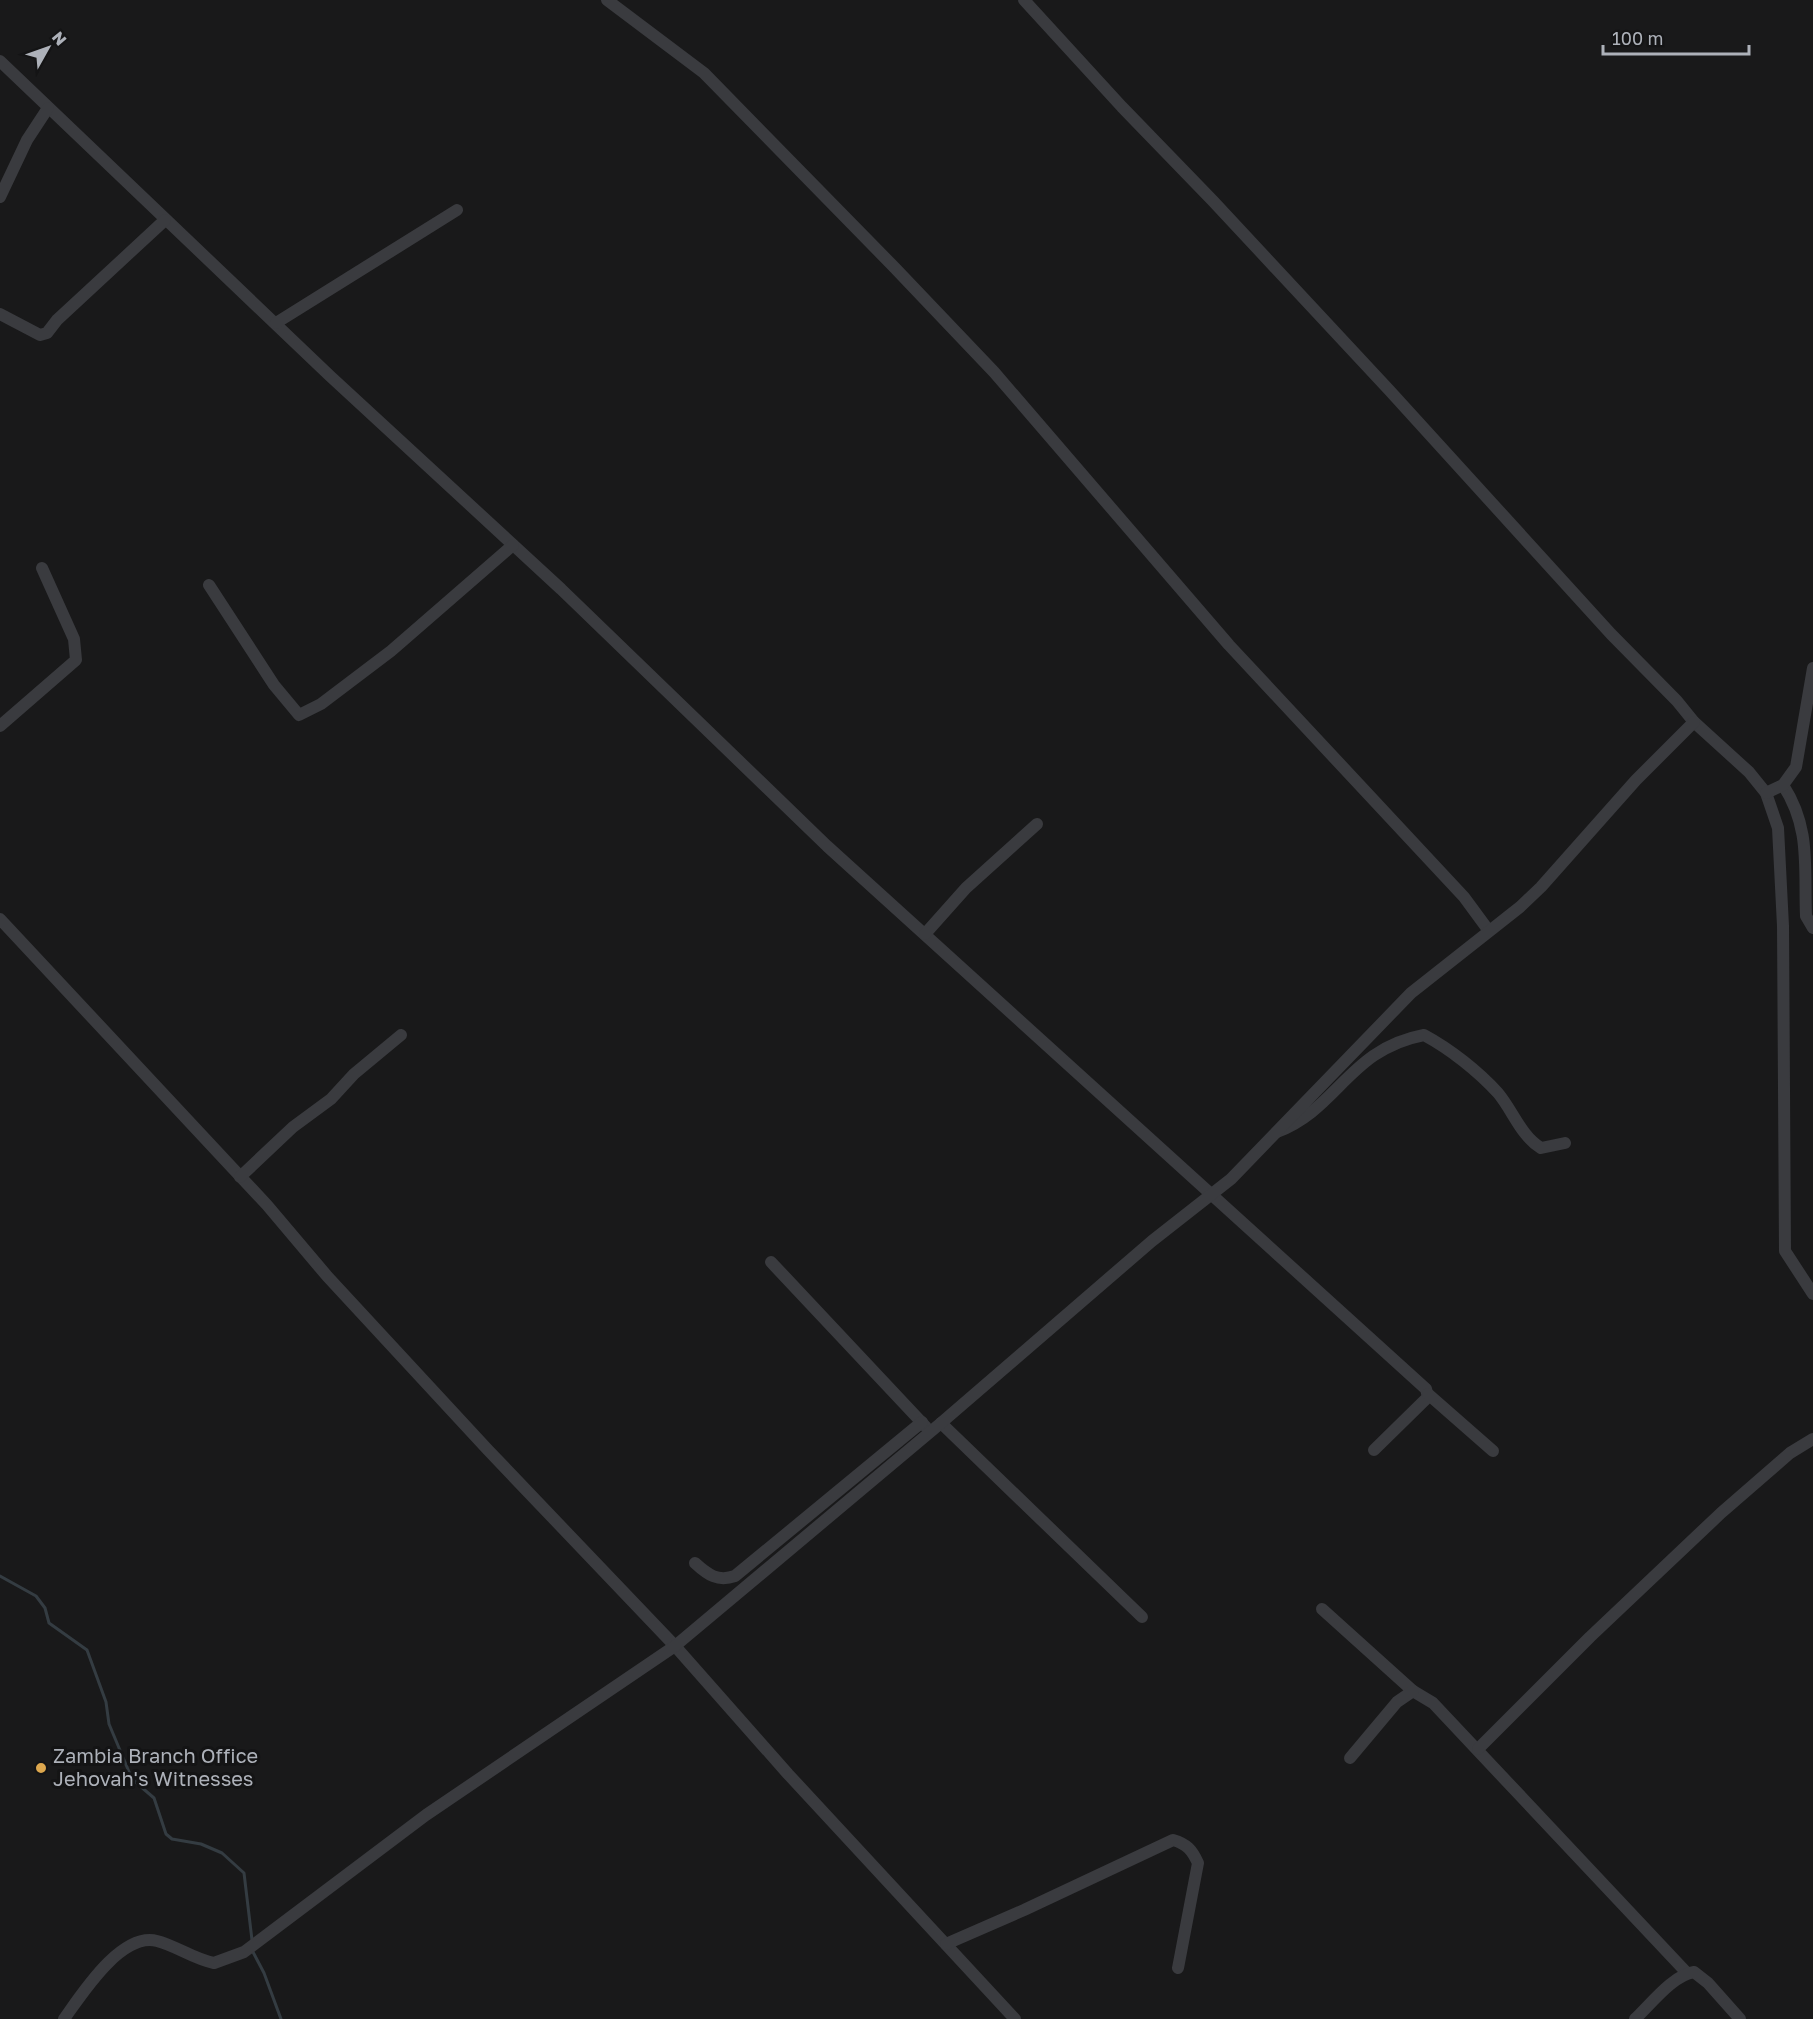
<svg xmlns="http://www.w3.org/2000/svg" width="1813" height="2019" viewBox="0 0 1813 2019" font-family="'Golos Text',sans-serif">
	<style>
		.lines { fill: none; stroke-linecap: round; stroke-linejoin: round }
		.stream { stroke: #343c42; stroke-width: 3 }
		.minor { stroke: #3a3b3f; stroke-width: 12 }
		.poi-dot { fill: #dda74e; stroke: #141415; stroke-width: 2 }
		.labels { text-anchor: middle; stroke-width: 6; stroke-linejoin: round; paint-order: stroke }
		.poi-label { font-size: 20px; fill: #adb1b9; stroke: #141415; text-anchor: start }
	</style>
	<rect width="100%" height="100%" fill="#19191a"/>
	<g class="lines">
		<g class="stream">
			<polyline points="0,1576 36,1596 45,1608 49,1623 87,1650 106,1702 109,1724 132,1779 154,1798 166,1834 172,1839 201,1844 222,1853 244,1873 252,1940"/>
			<polyline points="253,1952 264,1973 281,2019"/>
		</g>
		<g class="minor">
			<polyline points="607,0 704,73 894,267 994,372 1229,645 1464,897 1489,931"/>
			<polyline points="1024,0 1122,107 1213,201 1390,391 1611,634 1677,701 1694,722 1749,772 1766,793 1778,828 1783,926 1785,1251 1813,1294"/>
			<polyline points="0,61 330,376 561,589 827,846 1426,1389 1428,1397 1374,1450"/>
			<polyline points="0,197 27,140 48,108"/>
			<polyline points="0,314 40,335 47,333 57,320 165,220"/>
			<polyline points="276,323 457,210"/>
			<polyline points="209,585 274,685 299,715 321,704 391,651 513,545"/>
			<polyline points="0,726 76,660 74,639 42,568"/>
			<path d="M1783,785C1811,828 1804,867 1806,916L1813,928"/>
			<polyline points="1766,793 1783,785 1796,767 1813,668"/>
			<polyline points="0,919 267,1205 327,1276 488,1450 675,1646 788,1774 1015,2019"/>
			<polyline points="925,934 966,888 1037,824"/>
			<path d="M1277,1132C1338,1109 1349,1049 1424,1035C1450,1049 1478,1071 1498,1093C1513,1111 1521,1136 1541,1148L1565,1143"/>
			<polyline points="240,1177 293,1127 331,1099 354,1074 401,1035"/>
			<polyline points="771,1262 926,1427"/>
			<polyline points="1428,1394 1493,1451"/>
			<polyline points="941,1423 1142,1617"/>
			<path d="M695,1563C708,1575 718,1582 735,1576L922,1422"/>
			<polyline points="1322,1609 1413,1691 1433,1703 1687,1973"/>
			<polyline points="1478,1749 1590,1637 1721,1513 1790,1453 1813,1439"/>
			<polyline points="1350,1758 1397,1702 1413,1691"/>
			<path d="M946,1944L1024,1910L1173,1840C1187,1844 1192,1850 1198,1863L1178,1968"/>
			<path d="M64,2019C82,1994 121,1932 157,1941C177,1946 193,1959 214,1963L244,1952L426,1815L675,1646L941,1423L1152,1241L1231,1179L1411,993L1520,907L1541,887L1636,780L1694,722"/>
			<path d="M1635,2019C1651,2004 1673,1975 1694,1972L1708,1983L1740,2019"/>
		</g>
	</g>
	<circle class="poi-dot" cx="41" cy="1768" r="6"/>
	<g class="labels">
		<g class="poi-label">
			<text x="53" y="1763">Zambia Branch Office<tspan x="53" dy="23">Jehovah's Witnesses</tspan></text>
		</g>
	</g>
	<g transform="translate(48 48) rotate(50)" stroke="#141415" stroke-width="4.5" paint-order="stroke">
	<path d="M0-4.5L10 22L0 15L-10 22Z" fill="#adb1b9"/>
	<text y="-9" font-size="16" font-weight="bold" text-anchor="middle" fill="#adb1b9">N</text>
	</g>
	<path d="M1603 45v9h146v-9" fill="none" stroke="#adb1b9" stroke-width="3"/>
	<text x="1612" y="45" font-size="18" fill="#adb1b9" stroke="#141415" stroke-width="4.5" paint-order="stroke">100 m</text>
</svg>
